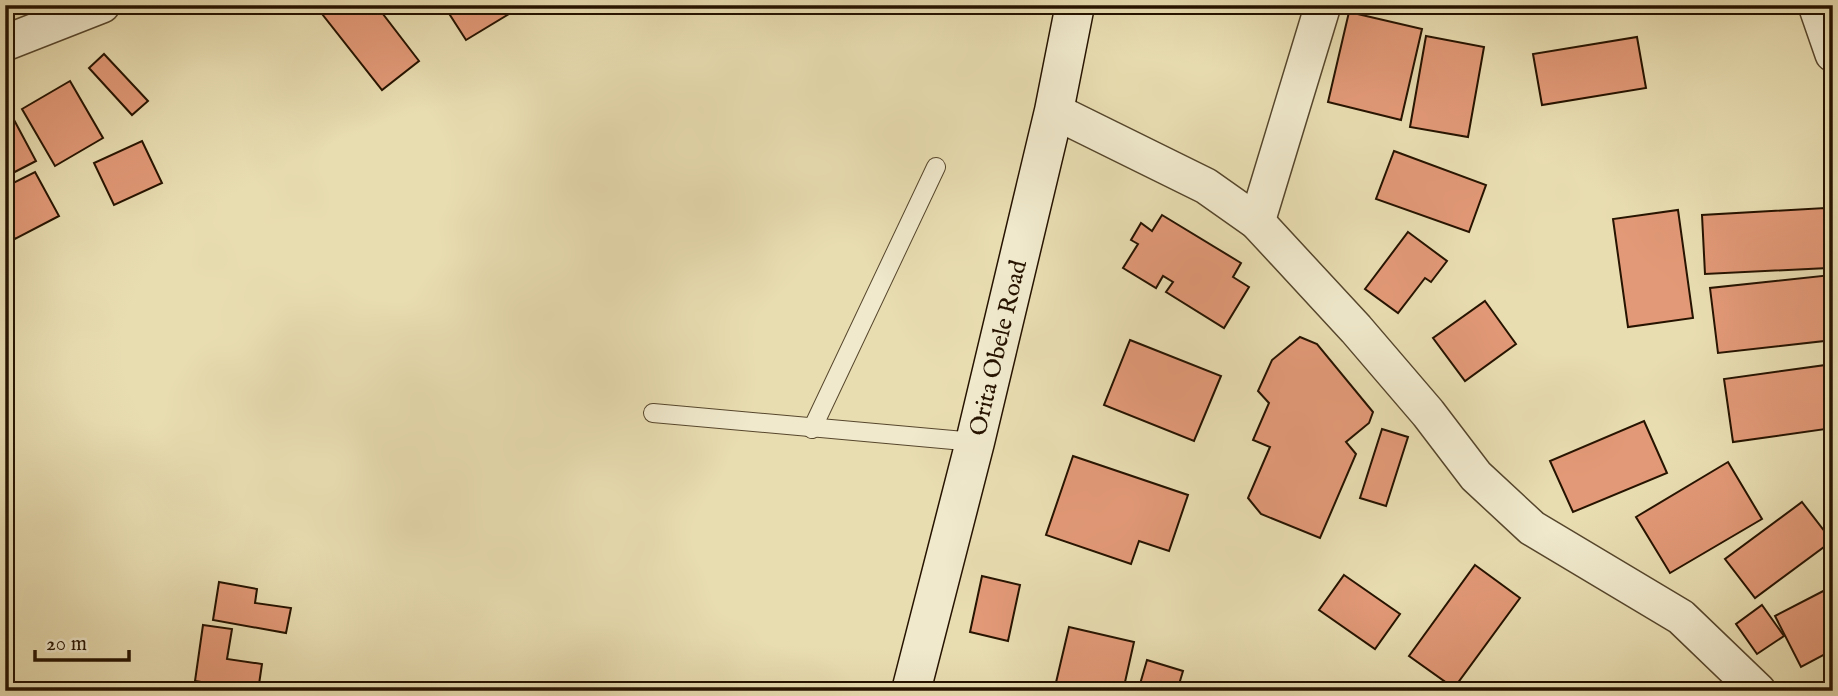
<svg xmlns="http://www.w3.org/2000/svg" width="1838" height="696" viewBox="0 0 1838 696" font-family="'IM FELL English',serif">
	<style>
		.building { fill: #e29977; stroke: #261300; stroke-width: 2 }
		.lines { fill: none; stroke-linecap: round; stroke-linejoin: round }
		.lane-casing { stroke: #56462c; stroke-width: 20 }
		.street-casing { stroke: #56462c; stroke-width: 38 }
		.secondary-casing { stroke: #261300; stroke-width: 41 }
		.lane { stroke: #f0e9cc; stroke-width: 18 }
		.street { stroke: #f0e9cc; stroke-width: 35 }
		.secondary { stroke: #f0e9cc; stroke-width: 38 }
		.labels { text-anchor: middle; stroke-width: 7; stroke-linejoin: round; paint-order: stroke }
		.street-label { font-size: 24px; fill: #261300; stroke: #f0e9cc }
	</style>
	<rect width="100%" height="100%" fill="#e8ddb1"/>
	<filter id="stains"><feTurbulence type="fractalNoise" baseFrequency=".00286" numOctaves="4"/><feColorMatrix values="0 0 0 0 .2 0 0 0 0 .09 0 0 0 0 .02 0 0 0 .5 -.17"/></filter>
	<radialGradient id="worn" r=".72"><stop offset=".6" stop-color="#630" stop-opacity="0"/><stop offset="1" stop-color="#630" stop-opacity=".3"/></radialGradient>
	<g class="building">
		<polygon points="315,5 376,5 419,61 382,90"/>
		<polygon points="434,5 524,5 466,40 448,12 436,11"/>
		<polygon points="1632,5 1655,5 1633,10"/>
		<polygon points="1349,12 1422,29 1401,120 1328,102"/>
		<polygon points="1426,36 1484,47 1468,137 1410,127"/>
		<polygon points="1637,37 1646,88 1542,105 1533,54"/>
		<polygon points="104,54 148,101 132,115 89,68"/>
		<polygon points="70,81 103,138 55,166 22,109"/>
		<polygon points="5,103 36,161 5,177"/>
		<polygon points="142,141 162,183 114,205 94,163"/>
		<polygon points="1394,151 1486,185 1469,232 1376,199"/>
		<polygon points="35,172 59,216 15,239 5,220 5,187"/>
		<polygon points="1825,208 1828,268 1705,274 1702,215"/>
		<polygon points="1678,210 1693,318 1628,327 1613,219"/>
		<polygon points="1162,215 1241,263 1233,277 1249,287 1224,328 1166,292 1173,282 1163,276 1156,288 1123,268 1138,244 1131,240 1141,223 1152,231"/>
		<polygon points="1408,232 1447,261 1431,282 1425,278 1398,313 1365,289"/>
		<polygon points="1831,275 1833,340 1718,353 1710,288"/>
		<polygon points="1485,301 1516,344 1465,381 1433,338"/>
		<polygon points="1300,337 1317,344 1373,412 1369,423 1346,442 1356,454 1320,538 1261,514 1248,498 1270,447 1253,440 1269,403 1258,391 1272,360"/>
		<polygon points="1130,340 1221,376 1194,441 1104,405"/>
		<polygon points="1833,364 1833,428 1733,442 1724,379"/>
		<polygon points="1644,421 1667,473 1573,512 1550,461"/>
		<polygon points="1382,429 1408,437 1386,506 1360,498"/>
		<polygon points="1073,456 1188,495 1169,551 1139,541 1131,564 1046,535"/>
		<polygon points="1728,462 1762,519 1670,573 1636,517"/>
		<polygon points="1802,502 1832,541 1755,598 1725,559"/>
		<polygon points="1475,565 1520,598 1454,688 1409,656"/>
		<polygon points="1344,575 1400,614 1375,649 1319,610"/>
		<polygon points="982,576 1020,585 1008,641 970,632"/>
		<polygon points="219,582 257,589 255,603 291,608 286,633 213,620"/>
		<polygon points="1833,586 1833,650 1801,667 1775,616"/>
		<polygon points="1762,605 1784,636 1757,654 1736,624"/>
		<polygon points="203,625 232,629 227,659 262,664 258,691 195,681"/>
		<polygon points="1069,627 1134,642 1123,691 1054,691"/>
		<polygon points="1147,660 1183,671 1177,691 1138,691"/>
	</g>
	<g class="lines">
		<g class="lane-casing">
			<g id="lane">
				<polyline points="653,413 975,442"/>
				<polyline points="812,429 936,167"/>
			</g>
		</g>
		<g class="street-casing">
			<g id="street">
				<polyline points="1816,5 1833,54"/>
				<polyline points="5,43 102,5"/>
				<polyline points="1054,111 1206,186 1257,222 1356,329 1428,413 1476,476 1532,528 1681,617 1758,691"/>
				<polyline points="1257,222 1323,5"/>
			</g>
		</g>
		<g class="secondary-casing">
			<g id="secondary">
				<path id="s1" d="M911,691L975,442L1054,111L1075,5"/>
			</g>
		</g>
		<use href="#lane" class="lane"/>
		<use href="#street" class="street"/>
		<use href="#secondary" class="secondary"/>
	</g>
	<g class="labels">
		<g class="street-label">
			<text dy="8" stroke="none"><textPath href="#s1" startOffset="354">Orita Obele Road</textPath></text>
		</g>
	</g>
	<rect width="1838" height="696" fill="none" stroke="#e8ddb1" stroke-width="28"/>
	<rect x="7" y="7" width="1824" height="682" fill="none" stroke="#261300" stroke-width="3.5"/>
	<rect x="14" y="14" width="1810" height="668" fill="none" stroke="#261300" stroke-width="2"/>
	<path d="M35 650v10h94v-10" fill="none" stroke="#261300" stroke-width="3.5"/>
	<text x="46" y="650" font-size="21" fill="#261300" stroke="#f0e9cc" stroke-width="5" paint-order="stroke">20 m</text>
	<rect width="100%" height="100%" filter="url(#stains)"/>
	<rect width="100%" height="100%" fill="url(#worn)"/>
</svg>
